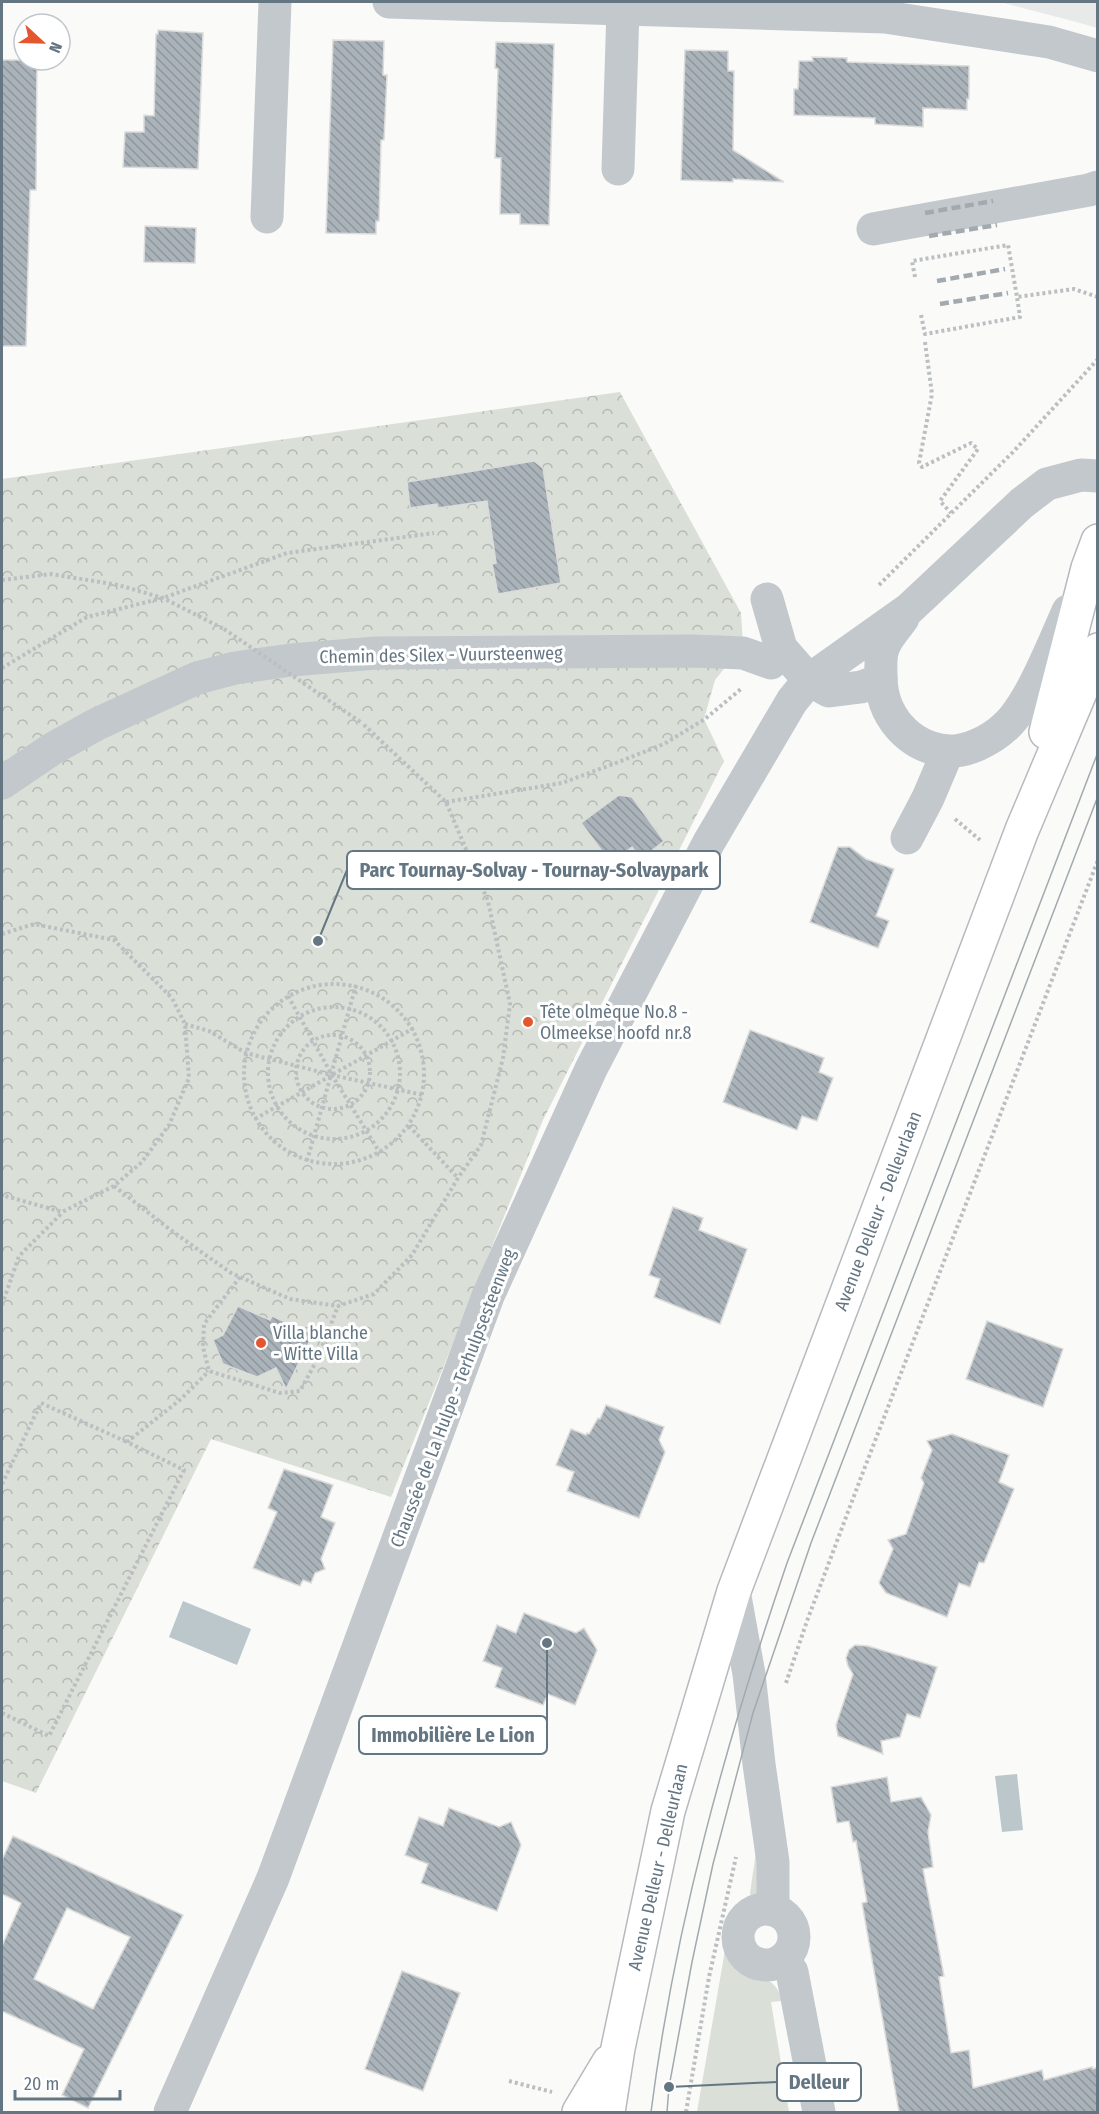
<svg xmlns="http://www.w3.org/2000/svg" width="1099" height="2114" viewBox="0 0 1099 2114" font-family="'Fira Sans Condensed',sans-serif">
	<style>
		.built { fill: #e8e9e9 }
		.grass { fill: #dadfd7 }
		.forest { fill: url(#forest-crowns) }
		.water { fill: #bbc7cb }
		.building { fill: url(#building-back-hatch); stroke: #dcdcda; stroke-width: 1.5; fill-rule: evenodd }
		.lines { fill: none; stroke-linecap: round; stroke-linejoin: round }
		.major-casing { stroke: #b5babe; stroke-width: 36 }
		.path { stroke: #bbbfc2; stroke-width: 4; stroke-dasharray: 3 3; stroke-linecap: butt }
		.minor { stroke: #c3c8cc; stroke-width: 33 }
		.major { stroke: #fff; stroke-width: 33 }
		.tram { stroke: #a2aab0; stroke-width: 1.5 }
		.rail { stroke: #a2aab0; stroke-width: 4.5; stroke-dasharray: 9 4.5; stroke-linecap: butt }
		.path-bridge { stroke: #bbbfc2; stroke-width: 4; stroke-dasharray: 3 3; stroke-linecap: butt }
		.poi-dot { fill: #e4572e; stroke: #fff; stroke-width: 2 }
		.labels { text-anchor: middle; stroke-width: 6; stroke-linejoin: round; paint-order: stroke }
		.street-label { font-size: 18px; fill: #657683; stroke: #fff }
		.poi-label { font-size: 18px; fill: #657683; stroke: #fff; text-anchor: start }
		.leader { fill: none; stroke: #657683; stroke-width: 2 }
		.callout-dot { fill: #657683; stroke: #fff; stroke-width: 2 }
		.callout { fill: #fff; stroke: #657683; stroke-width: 2 }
		.callout-label { font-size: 20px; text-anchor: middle; font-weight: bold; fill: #657683 }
	</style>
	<defs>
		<pattern id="forest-crowns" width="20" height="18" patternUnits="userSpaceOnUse" patternTransform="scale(1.5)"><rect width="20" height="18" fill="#dadfd7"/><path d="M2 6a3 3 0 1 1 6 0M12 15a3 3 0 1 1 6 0" fill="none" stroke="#b4b9b4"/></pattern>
		<pattern id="building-back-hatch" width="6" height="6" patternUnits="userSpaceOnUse" patternTransform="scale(1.5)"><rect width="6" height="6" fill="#aab3b9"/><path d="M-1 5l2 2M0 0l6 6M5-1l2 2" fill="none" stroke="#8e969c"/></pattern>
	</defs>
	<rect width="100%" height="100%" fill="#fafaf8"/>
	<polygon class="built" points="1000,2 1097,2 1097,28 1080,23"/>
	<g class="grass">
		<polygon points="756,1852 762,1897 752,1902 750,1893"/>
		<path d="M728,1933C726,1982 778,1966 781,2001L771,2002L789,2112H697Z"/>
	</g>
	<polygon class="forest" points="620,392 741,613 743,645 715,680 704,719 724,761 543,1120 391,1497 211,1439 36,1793 2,1781 2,479"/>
	<g class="water">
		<polygon points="183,1601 251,1629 237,1665 169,1637"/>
		<polygon points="1017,1774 1023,1830 1002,1832 995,1776"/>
	</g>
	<g class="building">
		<polygon points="158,30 203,33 198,169 123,167 125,132 144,132 144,115 154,116 156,34 158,34"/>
		<polygon points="333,40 384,41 383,75 387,75 384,140 381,140 379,221 376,221 376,234 326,233"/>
		<polygon points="496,42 554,44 549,225 520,224 520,214 500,214 501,158 495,158 498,69 495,68"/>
		<polygon points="685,50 728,51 728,71 734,71 733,150 784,182 733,179 733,182 681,180"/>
		<polygon points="812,57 847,58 847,62 969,66 969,99 967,99 967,110 923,108 923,127 875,124 875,118 794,115 794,89 798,89 799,61 813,61"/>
		<polygon points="2,60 37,60 36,190 30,190 26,346 2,346"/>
		<polygon points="145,226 196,228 195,263 144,262"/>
		<polygon points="534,461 543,468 561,583 498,594 492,564 496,563 487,501 438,508 437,504 410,508 407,482"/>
		<polygon points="619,795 632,797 664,841 641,859 632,847 611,863 581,823"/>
		<polygon points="838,847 850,847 866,859 894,869 876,916 889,921 878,948 810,922"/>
		<polygon points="750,1030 824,1058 819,1072 833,1078 817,1121 802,1116 797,1130 723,1102"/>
		<polygon points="673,1207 703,1218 699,1230 747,1249 720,1324 654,1297 660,1279 649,1275"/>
		<polygon points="238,1306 270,1320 272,1316 313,1334 286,1389 276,1368 257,1377 223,1364 213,1340 223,1335"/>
		<polygon points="987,1321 1063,1349 1043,1407 966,1379"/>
		<polygon points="606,1405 664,1427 659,1440 665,1452 639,1518 567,1491 574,1472 556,1465 571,1429 586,1435 587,1433 589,1434 598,1418 600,1419"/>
		<polygon points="952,1434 1009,1455 999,1482 1014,1489 984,1563 979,1562 970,1587 959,1583 947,1617 886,1593 879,1583 893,1549 888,1540 906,1534 924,1483 921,1478 932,1450 927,1441"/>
		<polygon points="284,1469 333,1485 321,1517 335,1523 321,1559 325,1569 315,1573 311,1583 303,1580 300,1586 253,1568 277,1512 268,1508"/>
		<polygon points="524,1613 576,1633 584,1628 597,1650 575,1705 548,1694 543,1705 495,1687 502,1668 483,1661 497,1625 516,1633"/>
		<polygon points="855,1645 868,1646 937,1667 920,1718 907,1714 900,1737 881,1741 883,1754 838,1736 836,1725 853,1674 848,1666 846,1658 849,1650"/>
		<polygon points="887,1777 891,1802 921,1797 931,1815 928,1832 933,1867 923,1869 944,1976 939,1977 951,2053 969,2050 973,2088 1042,2070 1044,2080 1092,2067 1093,2069 1098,2067 1098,2112 899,2112 862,1903 867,1902 856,1841 853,1842 849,1821 837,1823 831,1787"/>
		<polygon points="449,1808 499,1827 511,1822 521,1845 497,1911 421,1883 428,1864 405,1855 419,1817 443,1826"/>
		<path d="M13,1836L183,1915L88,2108L62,2095L84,2049L2,2011V1946L21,1903L2,1894V1860ZM67,1908L130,1937L93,2009L34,1979Z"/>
		<polygon points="402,1971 460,1993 423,2091 365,2069"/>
	</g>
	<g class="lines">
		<g class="major-casing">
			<g id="major">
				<polyline points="1046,732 1088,568 1098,541"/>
				<polyline points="579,2112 609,2062"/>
				<polyline points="608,2112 618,2048 668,1811 734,1591 1022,830 1098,650"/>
			</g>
		</g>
		<g class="path">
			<polyline points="915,277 912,261 1008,245 1017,297 1074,289 1098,297"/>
			<polyline points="921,315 925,334 1020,317 1017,297"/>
			<polyline points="925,342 932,394 919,463 922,467 971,443 978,449 940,501 951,513"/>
			<polyline points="2,580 51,574 118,585 163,598 224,629"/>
			<polyline points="879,585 1014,451 1098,359"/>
			<polyline points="2,668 87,617 163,598 287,553 434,533"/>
			<polyline points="446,802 562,783 616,763 664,744 705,719 741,689"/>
			<polyline points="955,819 980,840"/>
			<polyline points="2,934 34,924 114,940 172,998 185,1024 189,1078 169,1125 142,1162 114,1186 62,1212 2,1195"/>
			<circle cx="334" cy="1074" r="90"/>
			<polyline points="288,996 332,1075 380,1153"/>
			<circle cx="334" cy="1073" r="66"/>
			<polyline points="185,1024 209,1031 246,1053 332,1075 423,1095"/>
			<circle cx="333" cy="1072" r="37"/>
			<polyline points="255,1119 414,1028"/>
			<polyline points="409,1126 458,1178"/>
			<polyline points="307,1161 356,985"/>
			<polyline points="114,1186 172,1231 231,1273 290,1299 338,1306 374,1294 412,1255 458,1178 481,1145 503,1058 510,1004 488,901 446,802 362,723"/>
			<polyline points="240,1277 204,1324 203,1347 209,1371 280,1393 300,1391 317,1360 338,1306"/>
			<polyline points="2,1305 19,1256 62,1213"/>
			<polyline points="2,1484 41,1403 127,1442"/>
			<polyline points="786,1683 807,1621 860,1480 1098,860"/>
			<polyline points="2,1713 49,1736 184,1470 127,1442 181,1399 209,1371"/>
			<polyline points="509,2081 552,2092"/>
			<polyline points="686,2112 709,1977 736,1857"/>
		</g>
		<g class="minor">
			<polyline points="389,2 885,17 1049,42 1098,56"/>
			<polyline points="618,169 623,9"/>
			<polyline points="267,217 275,2"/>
			<polyline points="873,229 1089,190 1098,187"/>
			<polyline points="767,599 781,648 809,680 829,691 861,687 881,680"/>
			<path d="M903,618C897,627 886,638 883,649C880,657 881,668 881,676C881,715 908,747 947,751C966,753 991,740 1005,727C1030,705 1054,642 1068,611"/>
			<polyline points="2,783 52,749 97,724 197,678 235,668 291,660 376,653 693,651 743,653 771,663"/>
			<polyline points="907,838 928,798 948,751"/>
			<polyline points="734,1591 749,1674 759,1764 773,1862 773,1910"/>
			<circle cx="766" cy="1937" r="28"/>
			<polyline points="783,1959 792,1972 819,2112"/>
			<polyline points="170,2112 273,1878 488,1296 591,1069 709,842 792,701 809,680 909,609 1022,503 1047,484 1081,475 1098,476"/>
		</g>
		<use href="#major" class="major"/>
		<g class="tram">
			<path d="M651,2112C675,1924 726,1742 787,1563L1098,752"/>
			<polyline points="667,2112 669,2087 692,1962 713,1864 753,1713 811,1543 1098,796"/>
		</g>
		<g class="rail">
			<polyline points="925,213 993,201"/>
			<polyline points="929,236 997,225"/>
			<polyline points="937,281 1005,269"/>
			<polyline points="940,304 1008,293"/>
		</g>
		<polyline class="path-bridge" points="224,629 362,723"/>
	</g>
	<g class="poi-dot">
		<circle cx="528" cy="1022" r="6"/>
		<circle cx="261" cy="1343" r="6"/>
	</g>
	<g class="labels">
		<g class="street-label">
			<text transform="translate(441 655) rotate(-1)" y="6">Chemin des Silex - Vuursteenweg</text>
			<text transform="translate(878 1211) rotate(-69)" y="6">Avenue Delleur - Delleurlaan</text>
			<text transform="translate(453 1398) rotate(-69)" y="6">Chaussée de La Hulpe - Terhulpsesteenweg</text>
			<text transform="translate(658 1867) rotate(-77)" y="6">Avenue Delleur - Delleurlaan</text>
		</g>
		<g class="poi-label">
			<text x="540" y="1018">Tête olmèque No.8 -<tspan x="540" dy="21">Olmeekse hoofd nr.8</tspan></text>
			<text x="273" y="1339">Villa blanche<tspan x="273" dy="21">- Witte Villa</tspan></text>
		</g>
	</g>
	<path class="leader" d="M318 941L347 870M547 1643L547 1735M669 2087L777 2082"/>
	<g class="callout-dot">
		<circle cx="318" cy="941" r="6"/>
		<circle cx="547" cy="1643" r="6"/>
		<circle cx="669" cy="2087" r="6"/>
	</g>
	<g class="callout">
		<rect x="347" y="851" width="373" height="38" rx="6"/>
		<rect x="359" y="1716" width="188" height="38" rx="6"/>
		<rect x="777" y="2063" width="84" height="38" rx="6"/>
	</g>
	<g class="callout-label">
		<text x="534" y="877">Parc Tournay-Solvay - Tournay-Solvaypark</text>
		<text x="453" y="1742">Immobilière Le Lion</text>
		<text x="819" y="2089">Delleur</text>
	</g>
	<rect width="1099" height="2114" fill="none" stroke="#657683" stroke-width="6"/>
	<g transform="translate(42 42) rotate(112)"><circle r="28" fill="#ffffff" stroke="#c1c8cd" stroke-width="1.5"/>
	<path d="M0-4.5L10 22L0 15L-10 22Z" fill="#e4572e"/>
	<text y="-9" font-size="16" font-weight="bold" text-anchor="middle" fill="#657683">N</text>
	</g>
	<path d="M15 2090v9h105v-9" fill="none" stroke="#657683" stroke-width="3"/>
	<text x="24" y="2090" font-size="18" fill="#657683" stroke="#ffffff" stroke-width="4.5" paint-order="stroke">20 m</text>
</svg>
